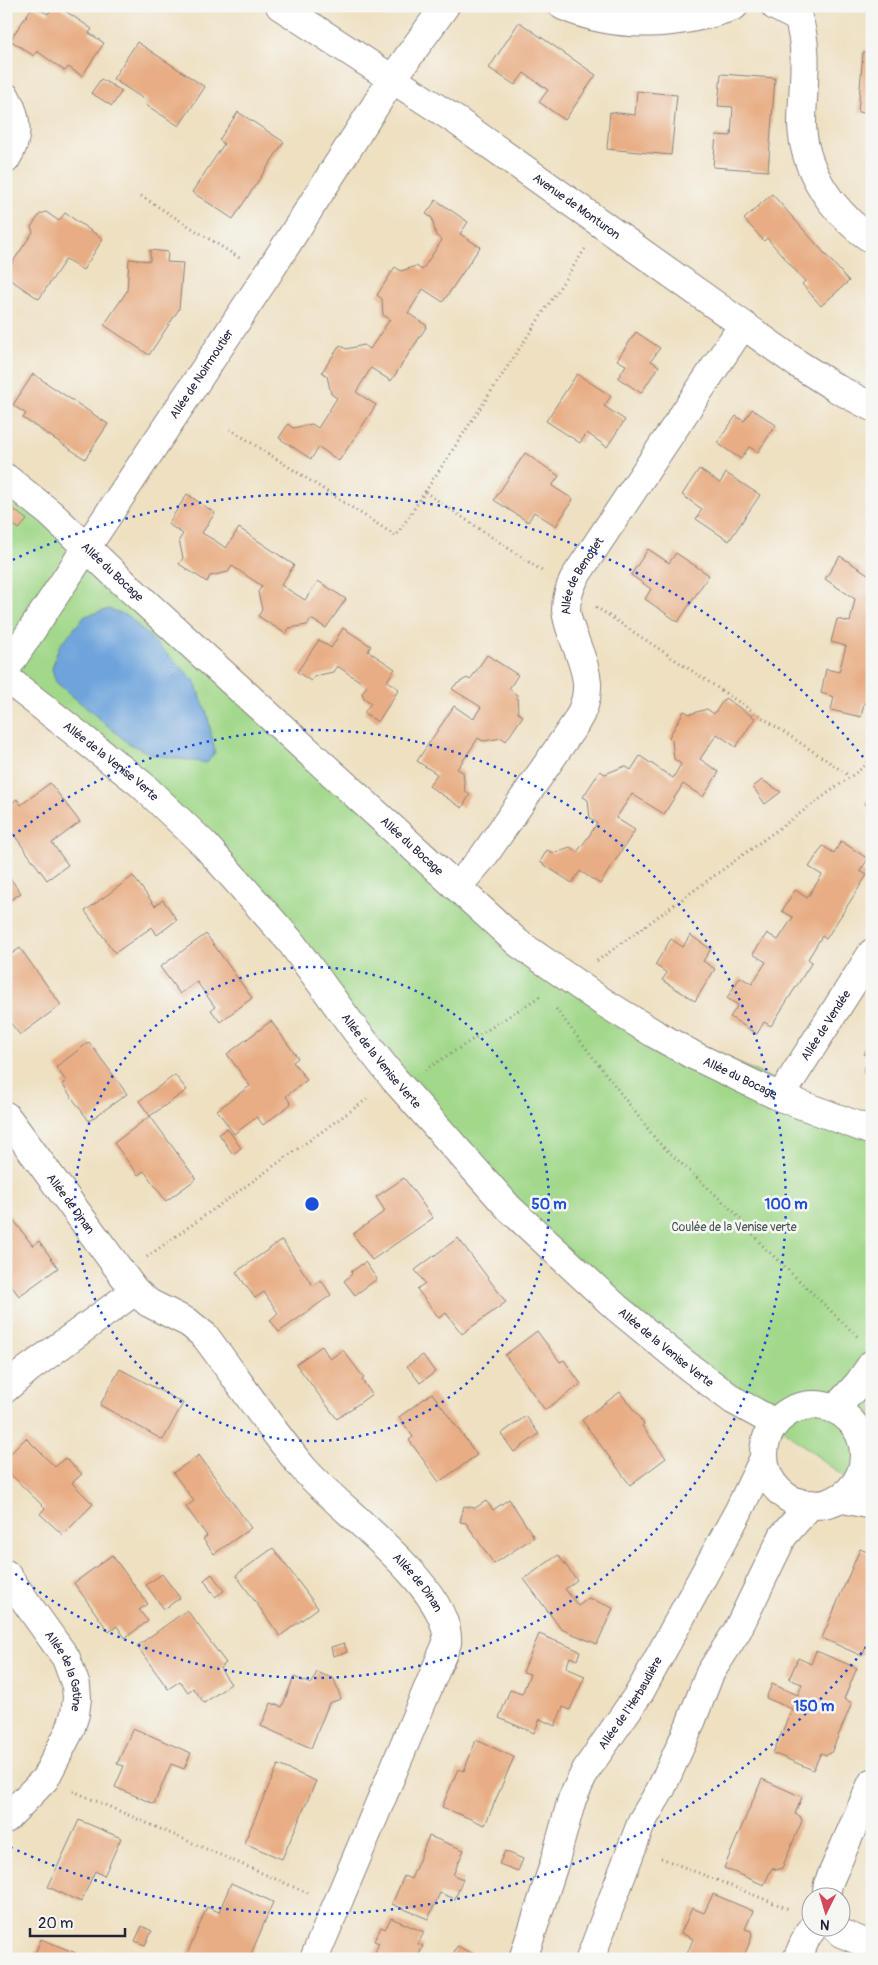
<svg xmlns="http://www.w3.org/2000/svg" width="878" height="1965" viewBox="0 0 878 1965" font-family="Pangolin,sans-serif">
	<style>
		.green { fill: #a1d88a; stroke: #627d62 }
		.water { fill: #6ea4dc; stroke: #48638c }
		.building { fill: #e8ad84 }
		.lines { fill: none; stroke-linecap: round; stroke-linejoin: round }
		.minor-casing { stroke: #88817e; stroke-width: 30 }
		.path { stroke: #88817e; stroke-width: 3; stroke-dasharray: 1 4; stroke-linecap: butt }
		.minor { stroke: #fff; stroke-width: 28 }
		.ring { fill: none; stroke: #1d4ed8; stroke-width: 2.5; stroke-dasharray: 2.5 5 }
		.labels { text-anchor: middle; stroke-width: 5; stroke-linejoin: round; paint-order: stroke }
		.street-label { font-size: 12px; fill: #22223b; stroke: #f6f6f2 }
		.park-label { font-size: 12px; fill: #485953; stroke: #f6f6f2 }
		.centre { fill: #1d4ed8; stroke: #f6f6f2; stroke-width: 2.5 }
		.ring-label { font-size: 15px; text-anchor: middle; font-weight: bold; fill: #1d4ed8; stroke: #f6f6f2; stroke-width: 5; stroke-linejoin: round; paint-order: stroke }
	</style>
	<rect width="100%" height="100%" fill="#f6f6f2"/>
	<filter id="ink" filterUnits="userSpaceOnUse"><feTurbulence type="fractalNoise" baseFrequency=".02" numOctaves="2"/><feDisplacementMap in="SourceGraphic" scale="10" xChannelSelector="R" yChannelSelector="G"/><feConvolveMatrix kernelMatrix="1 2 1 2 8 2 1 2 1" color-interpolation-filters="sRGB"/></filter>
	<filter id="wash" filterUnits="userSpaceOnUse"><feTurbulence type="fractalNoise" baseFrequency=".0096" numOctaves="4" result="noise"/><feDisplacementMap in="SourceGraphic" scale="20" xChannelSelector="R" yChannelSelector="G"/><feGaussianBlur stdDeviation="1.12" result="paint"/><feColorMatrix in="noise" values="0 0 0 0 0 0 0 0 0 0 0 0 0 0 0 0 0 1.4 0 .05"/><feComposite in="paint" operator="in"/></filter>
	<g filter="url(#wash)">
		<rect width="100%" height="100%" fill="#eee0c1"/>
		<polygon class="green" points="6,478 603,1002 872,1124 872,1496 854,1485 775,1423 509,1208 290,941 6,678"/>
		<polygon class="water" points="109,609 128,616 194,680 207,713 215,752 207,763 153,755 128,743 56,682 52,669 59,646 85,616"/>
		<g id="blocks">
			<g class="building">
				<polygon points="33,6 48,14 53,6 58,6 92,29 89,33 104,43 82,76 68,67 65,71 37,51 34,56 10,40"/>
				<polygon points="519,22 596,75 565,120 539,102 548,90 524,73 515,85 489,68"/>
				<polygon points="137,42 205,87 179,126 146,105 147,101 113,79"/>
				<polygon points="863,52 872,53 872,114 858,112"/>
				<polygon points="721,74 775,78 768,171 713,167 716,135 731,136 733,107 718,106"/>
				<polygon points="101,79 122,91 112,106 91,93"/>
				<polygon points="637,91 677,95 671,155 607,149 610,112 635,115"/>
				<polygon points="238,112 284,142 233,219 192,192 224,144 219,140"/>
				<polygon points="772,194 849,281 821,306 802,284 805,281 796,271 767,238 764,241 744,219"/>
				<polygon points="436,200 468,222 460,234 480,247 443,302 423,289 408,313 427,326 391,381 371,368 356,392 376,405 339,461 319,447 311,459 279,438 288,424 293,428 312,424 318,428 337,398 331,394 327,376 322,372 340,345 346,349 364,345 370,349 390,319 383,315 382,299 377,295 395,267 401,271 416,266 422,270 442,240 436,236 432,218 426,214"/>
				<polygon points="46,212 59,221 65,213 103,239 83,270 66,259 39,299 6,277 6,272 33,232 31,227 40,214"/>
				<polygon points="150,250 168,252 167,262 183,263 179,309 149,355 104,325 127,291 129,259 150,261"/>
				<polygon points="636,332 660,348 651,361 659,366 641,393 618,378 626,365 617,360"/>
				<polygon points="33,374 108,424 85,459 23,418 26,414 13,405"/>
				<polygon points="577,374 611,396 604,406 625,420 607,447 587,433 580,443 546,421"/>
				<polygon points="752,409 776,425 758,452 749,447 741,459 717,443 736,416 744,421"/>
				<polygon points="525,453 559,476 552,486 573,499 556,526 534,512 528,522 494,500"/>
				<polygon points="699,469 720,483 726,473 760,495 729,541 696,519 702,509 682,495"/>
				<polygon points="187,494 215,513 202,533 214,540 226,548 239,528 294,565 281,585 305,600 318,581 346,599 326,628 311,619 307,625 289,628 286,634 258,616 262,610 258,592 262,586 232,566 228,572 210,576 207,582 179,564 183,558 179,540 183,534 168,524"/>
				<polygon points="11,507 27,520 19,529 6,519 6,512"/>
				<polygon points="648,549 669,563 676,553 709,575 678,622 645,599 651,589 631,575"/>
				<polygon points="840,556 868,574 872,572 872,705 864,703 861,717 831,710 834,697 821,693 826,669 839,672 846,646 831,642 837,619 850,622 855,599 825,579"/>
				<polygon points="343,628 371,646 368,651 395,669 387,681 399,689 378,722 364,713 371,703 364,698 362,693 367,686 337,666 333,672 315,676 311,681 297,672 319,640 331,648"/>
				<polygon points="487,655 518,675 509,689 517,695 518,713 523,716 506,741 502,738 483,741 478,738 467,755 457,769 463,772 465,791 470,794 462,808 429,786 437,774 417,761 454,706 473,719 481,707 452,689 455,685 467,678 470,680"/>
				<polygon points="725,698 755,718 736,747 717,734 700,759 719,772 703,797 683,784 664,814 632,794 616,818 635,830 600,884 580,871 572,883 540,862 547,850 553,853 570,847 577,852 589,836 597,823 590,818 588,800 583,797 600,771 605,774 625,766 631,770 640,756 673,778 681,764 674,759 672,740 669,737 684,711 690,714 707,709 714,714"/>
				<polygon points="762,780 781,792 765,804 753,787"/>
				<polygon points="50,783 80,822 52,843 68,865 47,880 6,824 6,807 17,799 21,805"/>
				<polygon points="872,793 872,809 865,804"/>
				<polygon points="841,841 868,859 860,871 867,875 826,939 822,936 808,959 812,962 771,1026 764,1022 757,1034 730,1017 738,1005 727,998 740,977 752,984 766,962 753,954 767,933 778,940 793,917 782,911 795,890 807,898 822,875 809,867 823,846 834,853"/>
				<polygon points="6,873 21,893 6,903"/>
				<polygon points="133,876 155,906 163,900 177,920 157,935 152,927 115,953 85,911"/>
				<polygon points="206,934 252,998 220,1022 211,1010 215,1007 197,982 180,994 160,967"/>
				<polygon points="690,935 711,949 703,961 715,969 695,1001 662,980 667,973 655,965 671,939 683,947"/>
				<polygon points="20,948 61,1005 20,1035 6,1017 6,958"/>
				<polygon points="271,1021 298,1058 293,1062 307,1080 286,1096 291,1104 263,1125 257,1117 234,1134 217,1110 250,1086 227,1054"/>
				<polygon points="872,1040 872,1076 863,1070 871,1058 864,1054"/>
				<polygon points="89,1042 127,1094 89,1121 62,1084 66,1081 56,1067"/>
				<polygon points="175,1075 187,1090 150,1116 139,1101"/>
				<polygon points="150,1116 196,1179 166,1201 144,1171 138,1175 114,1143"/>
				<polygon points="227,1128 241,1148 233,1154 219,1134"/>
				<polygon points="404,1178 433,1218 372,1260 353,1234 385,1211 376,1197"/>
				<polygon points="9,1214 33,1246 39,1241 58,1268 19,1296 6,1279 6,1216"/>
				<polygon points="458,1238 506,1302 462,1334 446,1313 439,1318 417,1289 425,1283 415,1270"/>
				<polygon points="282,1240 313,1286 321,1280 331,1295 279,1332 270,1320 278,1313 264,1292 255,1298 236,1272"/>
				<polygon points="365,1262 377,1279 355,1295 344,1281 352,1274 351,1272"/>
				<polygon points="537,1331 560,1362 564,1360 581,1384 545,1410 505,1355"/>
				<polygon points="322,1346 330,1359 343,1350 364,1378 362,1380 372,1394 337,1419 296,1364"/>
				<polygon points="423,1355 435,1372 420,1383 407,1366"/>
				<polygon points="120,1369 183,1403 163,1440 100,1405"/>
				<polygon points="620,1392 644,1424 642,1426 666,1458 630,1485 582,1420"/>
				<polygon points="432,1393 477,1455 439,1482 409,1440 413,1437 399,1417"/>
				<polygon points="526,1416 539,1434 514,1452 501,1434"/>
				<polygon points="26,1438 55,1467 65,1458 82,1474 72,1483 93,1504 63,1535 40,1514 45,1508 6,1470 6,1458"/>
				<polygon points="199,1455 251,1528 214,1554 203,1539 207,1536 186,1507 194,1501 173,1473"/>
				<polygon points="509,1499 534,1537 494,1564 466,1523 460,1522 464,1506 475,1508 486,1501 493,1510"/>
				<polygon points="273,1548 318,1608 280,1636 236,1575"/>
				<polygon points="860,1549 872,1554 872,1639 870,1638 862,1656 822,1638"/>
				<polygon points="112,1555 148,1604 139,1610 148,1621 125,1638 117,1626 109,1632 74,1583"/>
				<polygon points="558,1555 577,1580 565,1589 578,1606 589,1598 613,1608 597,1644 561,1629 524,1579"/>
				<polygon points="162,1574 180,1598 164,1609 146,1585"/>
				<polygon points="212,1574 224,1591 215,1597 204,1580"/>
				<polygon points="187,1610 226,1663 220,1668 231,1684 204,1703 193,1688 188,1692 180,1681 168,1689 137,1646"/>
				<polygon points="539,1634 580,1651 577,1660 570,1657 566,1668 585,1676 570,1710 563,1707 555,1726 540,1719 534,1733 499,1718 510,1690 522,1694 530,1674 523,1672"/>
				<polygon points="344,1643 347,1652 333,1656 331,1647"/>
				<polygon points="816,1651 857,1668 844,1699 852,1703 831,1753 826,1755 821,1753 813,1770 773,1753 792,1709 766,1698 772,1684 798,1695 802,1684 789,1679 798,1658 811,1664"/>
				<polygon points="317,1672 334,1679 341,1699 329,1703 311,1748 261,1726 271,1703 282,1707 294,1677 311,1684"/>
				<polygon points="133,1728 191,1753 184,1769 171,1764 154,1804 115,1787 124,1766 117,1764"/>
				<polygon points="476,1740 514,1757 485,1825 442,1807 458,1769 464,1771"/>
				<polygon points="278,1765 316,1781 282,1859 244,1843"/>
				<polygon points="762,1779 802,1797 795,1814 800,1816 802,1821 782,1868 777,1870 772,1868 764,1885 724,1868"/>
				<polygon points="79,1820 121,1838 104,1876 95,1871 81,1902 48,1887"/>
				<polygon points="429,1836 464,1850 453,1875 463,1879 455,1899 440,1893 428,1919 392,1904 404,1876 411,1879"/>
				<polygon points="505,1851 523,1859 518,1871 499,1864"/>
				<polygon points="231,1883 273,1902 249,1959 185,1959 207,1907 219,1912"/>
				<polygon points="713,1894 753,1911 745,1929 751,1931 752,1936 743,1959 685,1959 693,1939 681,1933 692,1908 704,1913"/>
				<polygon points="391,1918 424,1932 418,1944 423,1946 417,1959 372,1959 379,1943 374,1941 381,1927 385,1929"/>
				<polygon points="142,1926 152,1931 145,1945 135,1941"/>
				<polygon points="41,1939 76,1953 73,1959 33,1959"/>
				<polygon points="457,1946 467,1951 487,1959 451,1959"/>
			</g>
		</g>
	</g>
	<g filter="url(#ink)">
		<use href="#blocks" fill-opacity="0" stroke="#88817e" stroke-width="1"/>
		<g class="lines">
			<g class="minor-casing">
				<g id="minor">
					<path id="s1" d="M280,6L457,121L798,364L836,388L872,407"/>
					<path d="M563,6C618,30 678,26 734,6"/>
					<path d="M775,6L798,18C810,52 802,89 802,125C803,152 814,178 830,200C842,215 855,229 872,239"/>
					<path d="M6,97C18,118 19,139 6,159"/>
					<path id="s2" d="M6,478L50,513L125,584L518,943L603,1002L655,1034L693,1055L780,1097L872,1131"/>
					<path id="s3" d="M6,669L267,275L393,78L445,6"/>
					<path id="s4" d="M6,678L141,784L205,845L290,941L356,1031L395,1080L509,1208L617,1308L685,1364L733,1400L775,1423"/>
					<path id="s5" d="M457,887L483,857L575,724C596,691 586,670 573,636C570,628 567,619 566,610C566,599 570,587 575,577L743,325"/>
					<path id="s6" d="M780,1097L872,953"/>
					<path id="s7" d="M6,1116L135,1291"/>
					<path id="s8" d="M6,1388L27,1370L135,1291L149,1303L189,1323L205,1336C238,1380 268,1426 303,1468C338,1509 452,1588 447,1643L314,1959"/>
					<circle cx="814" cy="1455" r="50"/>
					<polyline points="835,1409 858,1384 872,1364"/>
					<polyline points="839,1498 872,1505"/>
					<path id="s9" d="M6,1574L66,1658L76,1686L77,1698L75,1714L70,1730L45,1779L6,1819"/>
					<polyline points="826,1898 828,1884 872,1783"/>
					<polyline points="836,1928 841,1933 872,1946"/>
					<path id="s10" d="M523,1959L554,1864L572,1799L586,1770L640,1692L738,1512L764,1458"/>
					<polyline points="590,1959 642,1821 661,1789 689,1727 710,1673 737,1631 783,1536 811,1504"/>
					<polyline points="797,1959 807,1936 813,1928"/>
				</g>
			</g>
			<g class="path">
				<polyline points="141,196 241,259"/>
				<polyline points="230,429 396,536 425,492 545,573"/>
				<polyline points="425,492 585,249"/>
				<polyline points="596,607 850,776"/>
				<polyline points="597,961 872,761"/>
				<polyline points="556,1009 658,1142 734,1212 761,1244 859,1338"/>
				<polyline points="425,1070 542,995"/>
				<polyline points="147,1257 370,1097"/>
				<polyline points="73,1791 310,1894"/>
				<polyline points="661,1858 789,1909"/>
			</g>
			<use href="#minor" class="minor"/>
		</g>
	</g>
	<g class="ring">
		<circle cx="312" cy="1204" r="237"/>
		<path d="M7 841A474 474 0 1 1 7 1567"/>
		<path d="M871 1641A710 710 0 0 1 6 1845M6 563A710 710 0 0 1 871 767"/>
	</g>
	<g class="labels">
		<g class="street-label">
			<text dy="4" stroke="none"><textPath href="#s1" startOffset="358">Avenue de Monturon</textPath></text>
			<text dy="4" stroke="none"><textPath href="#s3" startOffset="354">Allée de Noirmoutier</textPath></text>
			<text dy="4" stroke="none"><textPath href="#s2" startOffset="142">Allée du Bocage</textPath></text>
			<text dy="4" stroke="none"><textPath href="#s5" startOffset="359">Allée de Benodet</textPath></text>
			<text dy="4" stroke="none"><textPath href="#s4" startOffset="134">Allée de la Venise Verte</textPath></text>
			<text dy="4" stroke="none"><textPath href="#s2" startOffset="548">Allée du Bocage</textPath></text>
			<text dy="4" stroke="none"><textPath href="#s6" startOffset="85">Allée de Vendée</textPath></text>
			<text dy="4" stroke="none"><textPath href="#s4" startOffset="539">Allée de la Venise Verte</textPath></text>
			<text dy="4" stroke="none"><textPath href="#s2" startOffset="952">Allée du Bocage</textPath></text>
			<text dy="4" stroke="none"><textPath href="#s7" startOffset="109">Allée de Dinan</textPath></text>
			<text dy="4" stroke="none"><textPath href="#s4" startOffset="944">Allée de la Venise Verte</textPath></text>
			<text dy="4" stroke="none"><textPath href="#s8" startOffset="572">Allée de Dinan</textPath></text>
			<text dy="4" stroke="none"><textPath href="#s9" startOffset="115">Allée de la Gatine</textPath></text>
			<text dy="4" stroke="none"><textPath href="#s10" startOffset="280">Allée de l'Herbaudière</textPath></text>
		</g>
		<g class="park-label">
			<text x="734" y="1231">Coulée de la Venise verte</text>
		</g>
	</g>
	<circle cx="312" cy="1204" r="8" class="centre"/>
	<g class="ring-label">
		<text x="549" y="1209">50 m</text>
		<text x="786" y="1209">100 m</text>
		<text x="814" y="1711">150 m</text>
	</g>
	<rect width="878" height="1965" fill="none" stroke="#f6f6f2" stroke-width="25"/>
	<g transform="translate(826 1912) rotate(185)"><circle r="24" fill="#f6f6f2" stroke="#a1a1a9"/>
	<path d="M0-4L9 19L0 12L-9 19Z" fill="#d1495b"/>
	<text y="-8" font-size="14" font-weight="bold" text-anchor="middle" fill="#22223b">N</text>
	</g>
	<path d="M30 1928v8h95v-8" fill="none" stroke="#22223b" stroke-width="2.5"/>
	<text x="38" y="1928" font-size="15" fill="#22223b" stroke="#f6f6f2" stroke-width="4" paint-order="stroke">20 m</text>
</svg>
